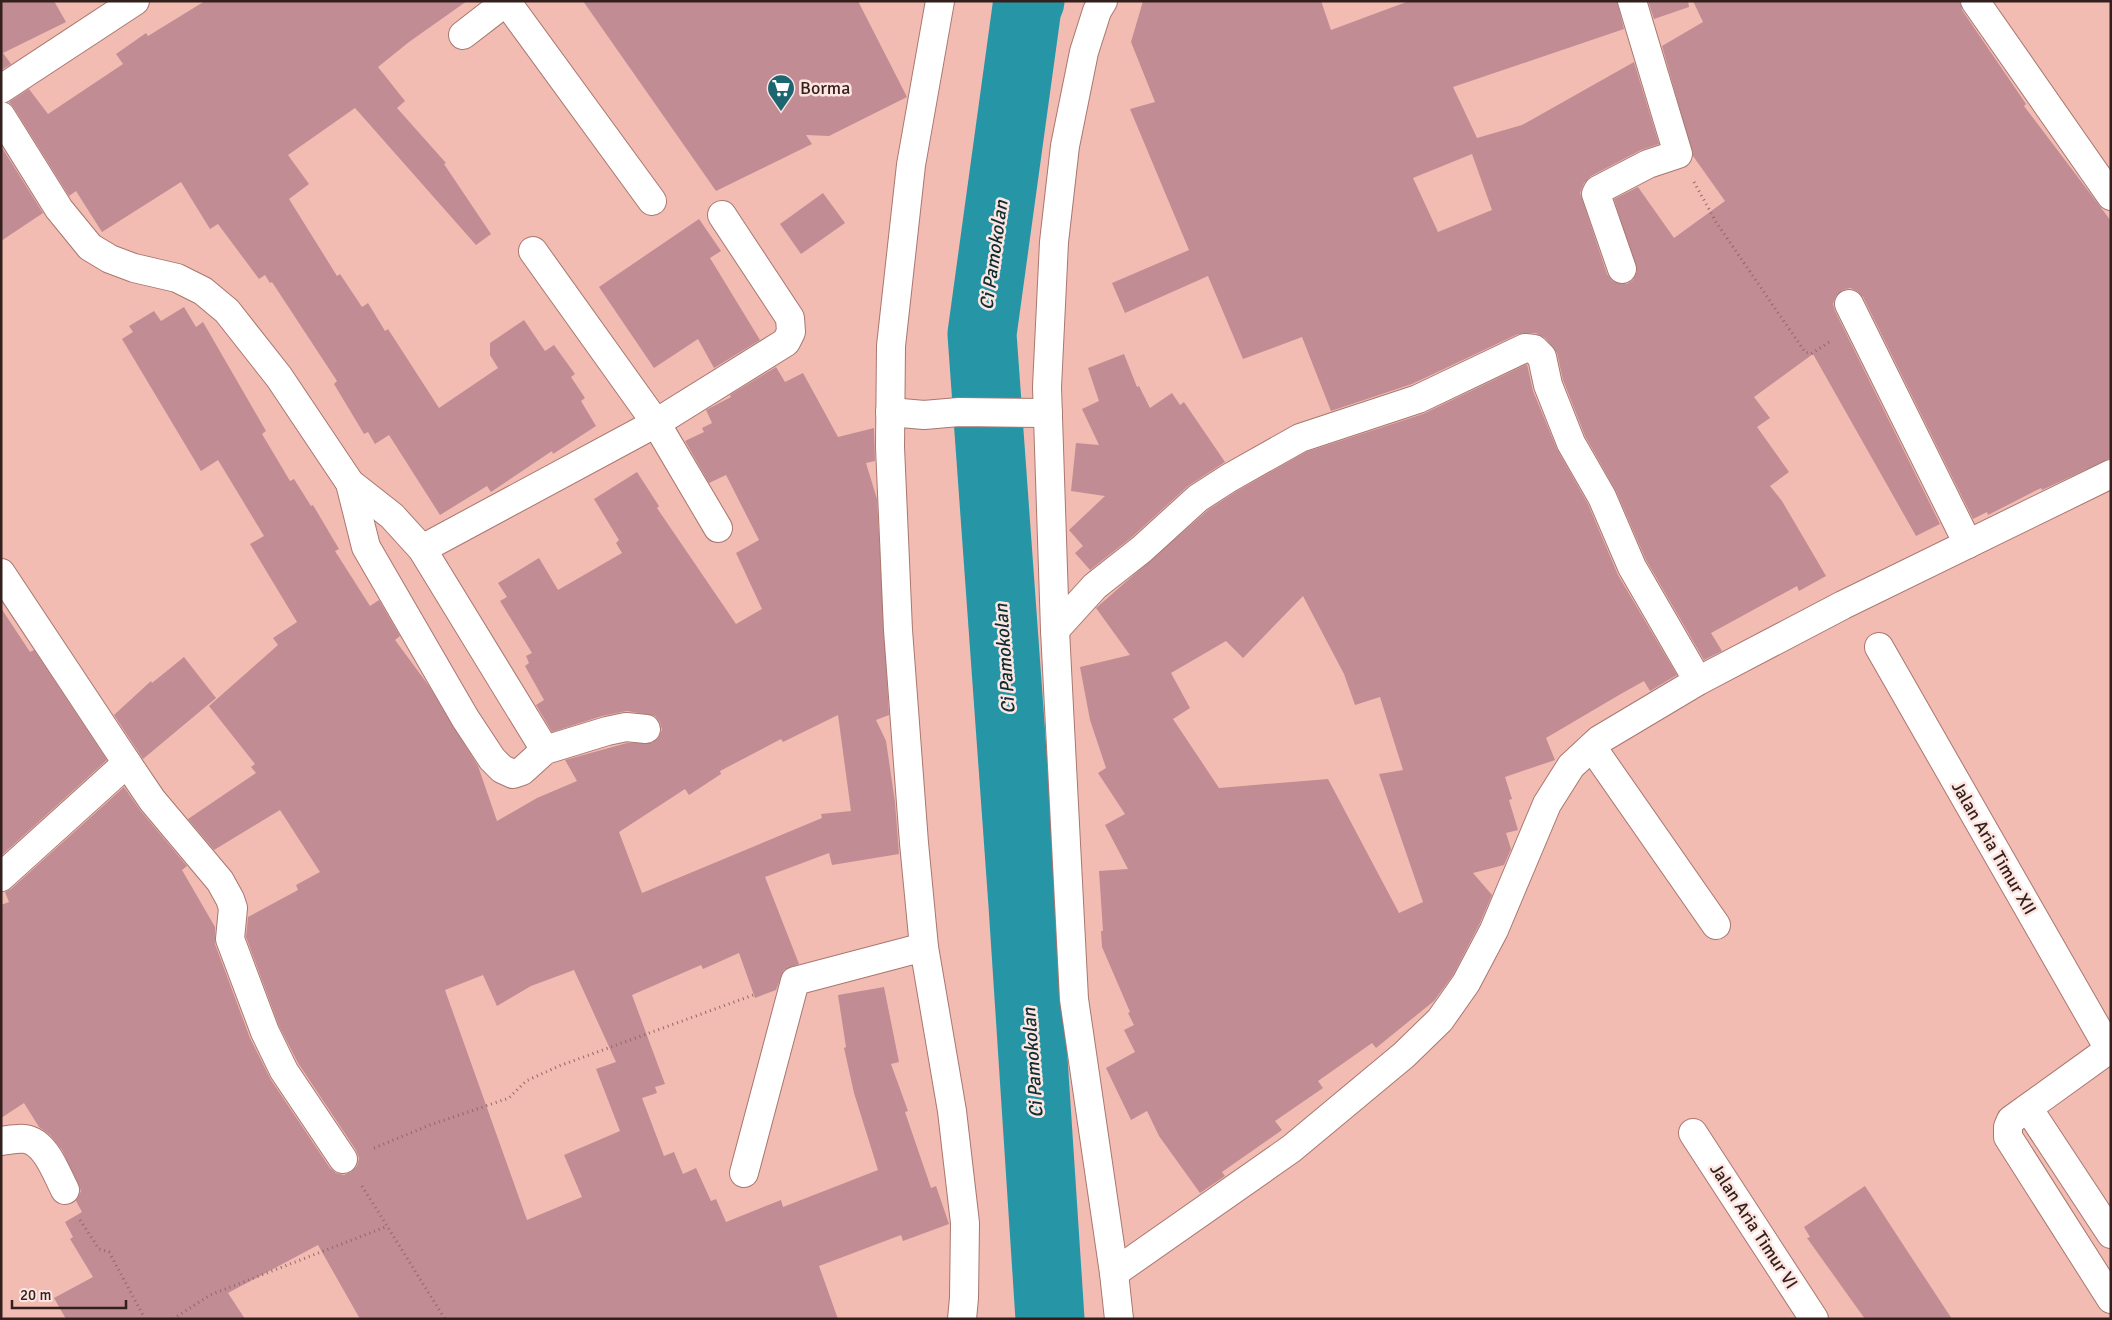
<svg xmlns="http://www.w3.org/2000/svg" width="2112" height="1320" viewBox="0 0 2112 1320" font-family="Signika,sans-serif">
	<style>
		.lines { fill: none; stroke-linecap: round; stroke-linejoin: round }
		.river { stroke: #2696a6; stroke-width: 69 }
		.building { fill: #c18c94; fill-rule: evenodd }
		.minor-casing { stroke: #a9776f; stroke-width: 30 }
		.path { stroke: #8f6a64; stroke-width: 3; stroke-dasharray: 1 4; stroke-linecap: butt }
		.minor { stroke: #fff; stroke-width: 28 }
		.labels { text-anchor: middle; stroke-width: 5; stroke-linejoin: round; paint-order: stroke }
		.poi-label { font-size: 18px; fill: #331f1b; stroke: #fde6e2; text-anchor: start }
		.street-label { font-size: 18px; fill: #331f1b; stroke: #fde6e2 }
		.water-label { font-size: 19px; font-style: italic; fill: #0e2e33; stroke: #fde6e2 }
	</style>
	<rect width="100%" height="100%" fill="#f2bcb3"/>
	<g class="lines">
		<polyline class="river" points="1030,1 1027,7 982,334 1023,905 1050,1319"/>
	</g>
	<g class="building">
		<polygon points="1,1 54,1 66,22 3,53 11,64 1,70"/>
		<polygon points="205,1 467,1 409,42 378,67 405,101 397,108 446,163 444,164 491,234 476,245 355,108 288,155 309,184 289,199 337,276 340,274 362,307 368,303 385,331 388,329 439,408 498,368 490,355 490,343 524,320 545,351 554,345 575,374 571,377 585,398 581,401 596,426 553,454 552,451 491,492 487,486 440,515 389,435 375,444 368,432 364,434 334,384 337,381 272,282 270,283 265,275 259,279 218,224 210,229 181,182 102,232 76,191 69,196 14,108 9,102 29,89 48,114 123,64 116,54 146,33 148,36"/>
		<polygon points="583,1 858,1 907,97 829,136 806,135 812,144 716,191"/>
		<path d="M1143,1H1321L1331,30L1409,1H1617L1624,29L1453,87L1477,138L1522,125L1634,62L1659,144L1641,150L1591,176L1584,183L1580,193L1607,274L1612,281L1620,284H1627L1633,280L1637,271L1614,199L1638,187L1674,238L1725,201L1693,156L1662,46L1703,22L1693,1H1960L1962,10L2026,104L2024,106L2111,221V458L2042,490L2041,488L1988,515L1987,512L1973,519L1863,297L1857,291L1850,288L1843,290L1836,296L1833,304L1835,311L1940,524L1916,536L1813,354L1754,397L1770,418L1757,427L1789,472L1770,486L1782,501L1826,576L1799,591L1797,586L1711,633L1722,651L1704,660L1646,560L1616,491L1585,436L1563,380L1557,353L1545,338L1536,333L1518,334L1412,384L1331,411L1302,337L1243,359L1208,276L1125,313L1112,283L1189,250L1130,109L1155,102L1131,42ZM1472,154L1492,210L1438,232L1413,178Z"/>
		<polygon points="1648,1 1688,1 1689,7 1654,19"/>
		<polygon points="1,146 43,213 1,241"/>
		<polygon points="823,193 845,223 801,254 780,224"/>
		<polygon points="699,219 721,251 710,258 760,340 714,368 698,339 654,368 599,287"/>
		<path d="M184,307L196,327L203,322L266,431L262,434L290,481L294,479L311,506L313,505L339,549L335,551L370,606L379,600L400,636L395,640L429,686L478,766L497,821L537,798L577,781L565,760L627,743H652L658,738L662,730L660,722L655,716L627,711L602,716L552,732L536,705L544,700L525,666L529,663L526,656L532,653L500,601L507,597L498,583L539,558L558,590L622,553L616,543L619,540L594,499L637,472L659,506L657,508L736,624L762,609L736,553L759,540L726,475L709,483L685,441L704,432L702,428L712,423L706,410L731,397L730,395L776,367L785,382L803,373L838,437L874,428L875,461L866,463L877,499L889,715L876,720L886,741L895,802L899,854L832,865L829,853L765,877L799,964L784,970L776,990L755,998L739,953L703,969L701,965L632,995L665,1084L655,1087L657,1093L642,1098L664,1156L674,1152L683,1174L696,1168L711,1201L716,1199L726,1222L781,1200L783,1207L878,1170L854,1093L844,1048L846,1047L838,995L884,987L899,1062L891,1064L908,1111L905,1112L931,1188L936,1186L949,1224L903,1241L901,1235L819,1266L838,1319H360L318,1245L228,1293L245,1319H66L54,1298L93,1277L70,1239L73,1237L65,1222L82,1212L76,1201L81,1191L62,1150L50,1135L39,1127L24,1103L1,1118V905L9,902L5,892L11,889L124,787L140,810L187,866L182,870L215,927V944L250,1038L271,1080L330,1168L336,1173L344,1175L351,1172L357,1166L359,1158L356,1150L298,1063L279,1026L246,937L248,917L298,890L296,885L320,872L280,810L214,850L188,819L256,773L251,767L255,764L209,706L278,645L273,638L297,622L250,544L264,536L218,460L201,471L122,339L133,332L129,326L154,311L161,321ZM838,715L851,811L821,814L822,818L642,893L619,832L685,789L689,795L721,774L720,771L781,739L783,742ZM574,970L616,1062L596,1069L620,1131L564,1155L582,1197L527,1220L445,990L483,975L497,1006L531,986Z"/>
		<polygon points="1124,354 1137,387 1139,386 1150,408 1172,393 1180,405 1184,402 1225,462 1188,486 1132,537 1090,570 1075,553 1083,546 1069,530 1105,496 1071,491 1076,443 1099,445 1082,409 1099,401 1088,368"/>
		<path d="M1527,364L1533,391L1557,449L1588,504L1618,575L1677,675L1650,691L1644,681L1619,695L1546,738L1555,760L1505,777L1512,799L1509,800L1518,830L1506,833L1511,849L1504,865L1473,873L1492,895L1480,923L1453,975L1434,1001L1376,1048L1372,1043L1318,1081L1323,1088L1275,1121L1282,1130L1222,1172L1225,1176L1200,1193L1159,1136L1147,1111L1131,1120L1106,1068L1135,1052L1124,1030L1134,1025L1128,1013L1130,1012L1102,947L1101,931H1103L1099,871L1128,869L1105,825L1125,814L1098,773L1106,768L1090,720L1080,667L1130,655L1096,608L1208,510L1237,491L1306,452L1423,414ZM1303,596L1344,674L1355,705L1380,697L1403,770L1379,774L1423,902L1399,913L1328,779L1219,788L1173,719L1190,708L1171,673L1226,641L1243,658Z"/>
		<polygon points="1,608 30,652 34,650 107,760 1,856"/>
		<polygon points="184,657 216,698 143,759 114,715 151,681 152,683"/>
		<polygon points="1865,1186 1900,1240 1952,1319 1865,1319 1807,1238 1810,1237 1804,1227"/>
	</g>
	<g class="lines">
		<g class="minor-casing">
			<g id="minor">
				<polyline points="506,1 652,201"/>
				<polyline points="940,1 911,165 891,346 890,447 898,630 914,843 924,947 952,1111 965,1223 964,1298 962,1319"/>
				<polyline points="1103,1 1097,11 1084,52 1065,146 1054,242 1047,387 1055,630 1074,999 1114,1273 1119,1319"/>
				<polyline points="1975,1 2111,196"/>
				<polyline points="463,35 507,1"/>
				<polyline points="1,89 135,1"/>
				<polyline points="1,116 59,209 90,247 110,259 134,268 177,278 203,291 227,311 279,377 350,483 392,516 422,549 545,750"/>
				<polyline points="533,251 656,423 718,528"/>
				<polyline points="1622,269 1596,194 1598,190 1648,164 1678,154 1632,1"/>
				<polyline points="1849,304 1968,544"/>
				<polyline points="890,412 924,415 959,412 1048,413"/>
				<polyline points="350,483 366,547 465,718 492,759 502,769 513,774 522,771 545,750 607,731 626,727 646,729"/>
				<polyline points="422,549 656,423 786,342 791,332 790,318 722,215"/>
				<polyline points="1,573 127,763 1,877"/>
				<polyline points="1055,630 1095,586 1142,549 1198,498 1229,478 1300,438 1418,399 1525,348 1534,349 1542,357 1548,385 1571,443 1602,497 1632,567 1698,681"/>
				<polyline points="1879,647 2109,1049"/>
				<polyline points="1592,747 1716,925"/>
				<polyline points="127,763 152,800 220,881 230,899 233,908 230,939 265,1032 284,1071 343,1159"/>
				<polyline points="2111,1048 2011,1120 2008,1127 2008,1137 2111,1299"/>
				<polyline points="2028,1108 2111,1234"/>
				<polyline points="1693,1133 1814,1319"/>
				<path d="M1,1141C9,1140 18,1138 25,1139C46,1142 56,1173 65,1190"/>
				<polyline points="744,1173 795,981 924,947"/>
				<polyline points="1114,1273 1291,1149 1404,1055 1440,1020 1466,983 1494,930 1547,804 1571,766 1599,740 1698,681 1843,605 2111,474"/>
			</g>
		</g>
		<g class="path">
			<polyline points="1694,182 1716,222 1805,352 1811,354 1831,341"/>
			<polyline points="374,1148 430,1125 509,1098 526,1081 559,1066 756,994"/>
			<polyline points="362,1186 445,1319"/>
			<polyline points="80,1220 99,1249 109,1252 145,1319"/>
			<polyline points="173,1319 210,1295 388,1226"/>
		</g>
		<use href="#minor" class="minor"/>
	</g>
	<defs>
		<g id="supermarket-pin" transform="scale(1.4375)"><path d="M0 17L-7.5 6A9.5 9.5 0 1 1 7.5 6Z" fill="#1b6671" stroke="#fde6e2"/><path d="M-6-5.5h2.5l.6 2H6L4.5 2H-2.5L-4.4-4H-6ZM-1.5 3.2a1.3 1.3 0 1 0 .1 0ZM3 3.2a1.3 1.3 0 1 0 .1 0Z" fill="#fff"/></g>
	</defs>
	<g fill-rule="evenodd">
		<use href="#supermarket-pin" x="781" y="88"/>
	</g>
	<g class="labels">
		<g class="poi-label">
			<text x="800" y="94">Borma</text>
		</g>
		<g class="street-label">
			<text transform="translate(1994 848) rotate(60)" y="6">Jalan Aria Timur XII</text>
			<text transform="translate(1754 1226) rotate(57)" y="6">Jalan Aria Timur VI</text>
		</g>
		<g class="water-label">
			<text transform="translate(993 255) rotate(-82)" y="7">Ci Pamokolan</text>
			<text transform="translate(1004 659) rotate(-94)" y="7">Ci Pamokolan</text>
			<text transform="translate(1032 1063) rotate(-94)" y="7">Ci Pamokolan</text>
		</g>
	</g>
	<rect width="2112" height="1320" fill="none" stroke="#331f1b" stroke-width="5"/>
	<path d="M12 1300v8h114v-8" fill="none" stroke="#331f1b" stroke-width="2.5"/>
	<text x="20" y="1300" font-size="15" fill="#331f1b" stroke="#fde6e2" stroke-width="4" paint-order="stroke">20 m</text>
</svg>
